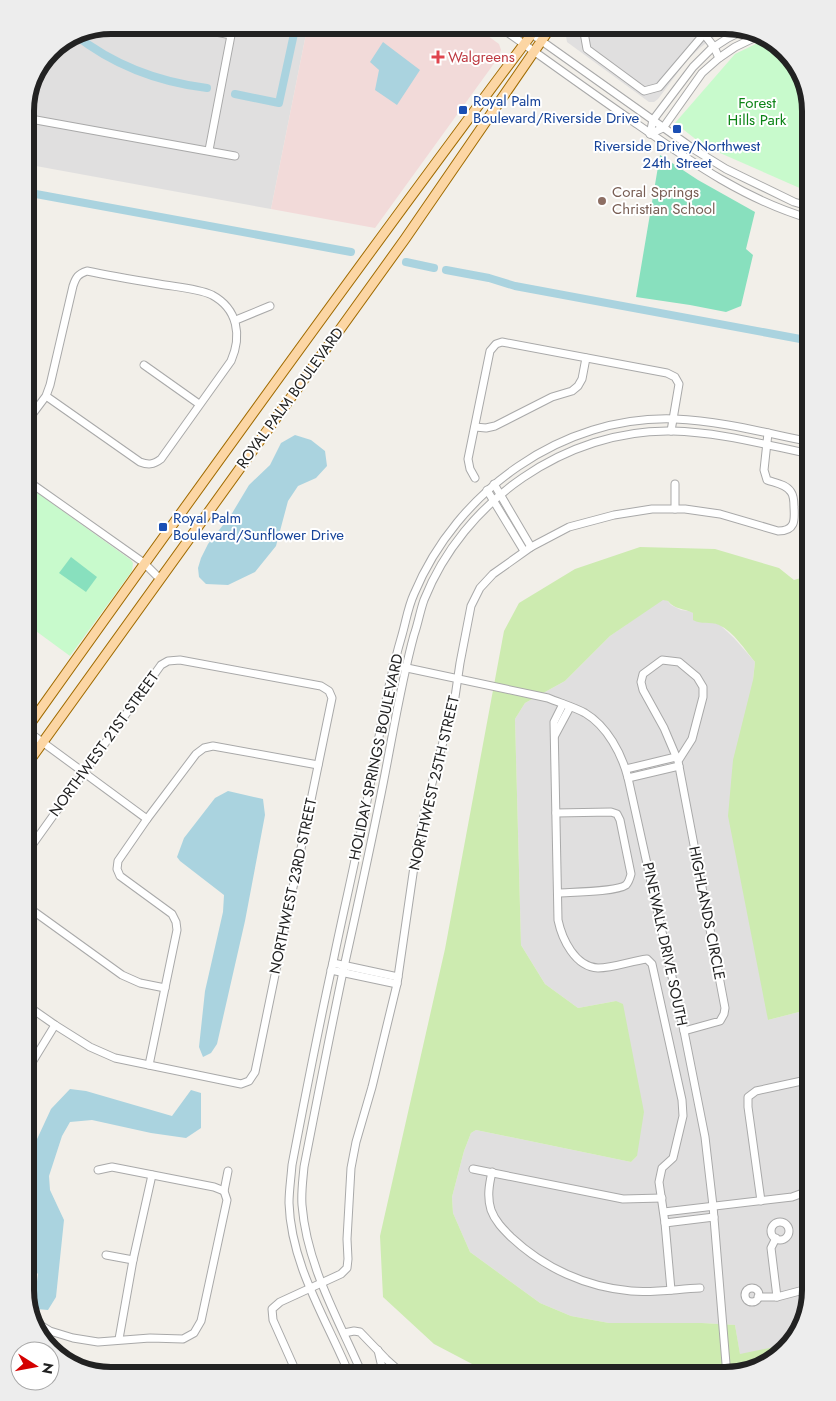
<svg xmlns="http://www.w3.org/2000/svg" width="836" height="1401" viewBox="0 0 836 1401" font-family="Jost,sans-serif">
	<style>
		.residential { fill: #e0dfdf }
		.commercial { fill: #f2dad9 }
		.grass { fill: #cdebb0 }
		.park { fill: #c8facc }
		.pitch { fill: #88e0be }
		.water { fill: #aad3df }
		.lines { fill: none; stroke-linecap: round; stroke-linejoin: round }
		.canal { stroke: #aad3df; stroke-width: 8 }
		.minor-casing { stroke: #a9a9a9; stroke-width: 9 }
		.major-casing { stroke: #a06b00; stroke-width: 11 }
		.minor { stroke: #fff; stroke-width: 7 }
		.major { stroke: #fcd6a4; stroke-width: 9 }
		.health-dot { fill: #e0444e; stroke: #fff; stroke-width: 2 }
		.transit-dot { fill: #1a4fb4; stroke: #fff; stroke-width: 2 }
		.education-dot { fill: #8d6e63; stroke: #fff; stroke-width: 2 }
		.labels { text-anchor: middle; stroke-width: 4; stroke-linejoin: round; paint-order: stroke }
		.health-label { font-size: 15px; fill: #be3a42; stroke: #fff; text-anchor: start }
		.transit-label { font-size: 15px; fill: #164399; stroke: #fff; text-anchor: start }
		.park-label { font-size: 15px; fill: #0c8416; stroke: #fff }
		.education-label { font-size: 15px; fill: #785e54; stroke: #fff; text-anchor: start }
		.street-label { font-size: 15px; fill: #222; stroke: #fff }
		.rim { fill: none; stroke: #222; stroke-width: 6 }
	</style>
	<rect width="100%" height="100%" fill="#f2efe9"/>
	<g class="residential">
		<polygon points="730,25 701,47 687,60 658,99 654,102 649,102 567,42 566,36 569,27"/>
		<polygon points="307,29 271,209 25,164 25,105 50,50 78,31"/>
		<polygon points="663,599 668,601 671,605 681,610 689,611 720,625 734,638 755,662 753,680 768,1020 799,1012 811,1001 811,1291 797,1338 789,1344 784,1346 740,1355 735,1325 702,1323 609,1323 571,1316 540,1303 470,1252 453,1213 452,1197 464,1151 471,1133 476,1130 631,1162 637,1156 616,1001 578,1008 545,984 521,945 515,719 525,703 565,681 610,636"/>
	</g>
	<polygon class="commercial" points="477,28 499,44 501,50 498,58 375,228 271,209 307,29"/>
	<path class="grass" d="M640,547L715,549L779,568L794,580L811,575V1001L799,1012L768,1020L728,816L733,760L753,680L755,662C745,650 734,632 719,625C710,621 701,625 693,620V613C684,608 675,610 668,601L663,600L610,636L565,681L525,703L515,719L521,945L545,984L578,1008L616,1001L623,1004L644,1112L637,1156L631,1162L476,1130L471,1133L464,1151L452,1197L453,1213L470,1252L540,1303L571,1316L609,1323H702L735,1325L740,1354L789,1344L763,1367L725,1376H495L434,1344L383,1297L380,1236L445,949L504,631L519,603L575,569Z"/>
	<g class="park">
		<polygon points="768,38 773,40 802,73 811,111 811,193 720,153 698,141 675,123 735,54"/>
		<polygon points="25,484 131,560 133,563 132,571 70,656 25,623"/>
	</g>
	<g class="pitch">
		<polygon points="660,155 698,180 755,212 746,249 753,255 741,306 726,312 690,305 636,297"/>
		<polygon points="71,557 97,577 86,592 59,573"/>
	</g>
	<g class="water">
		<polygon points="383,42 420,70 397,105 375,90 379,70 370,62"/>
		<polygon points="295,435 311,440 325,451 327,466 316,478 298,486 288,501 276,546 255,572 228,585 206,584 199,577 198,568 201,558 208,544 231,515 249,485 270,465 281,443"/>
		<polygon points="228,791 263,799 265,815 245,921 217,1044 211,1053 203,1057 199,1047 205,991 223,912 224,895 180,861 177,857 184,838 215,798"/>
		<polygon points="70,1089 86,1091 172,1116 191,1090 201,1093 201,1128 186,1138 151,1133 92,1120 70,1122 62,1136 49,1176 50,1190 64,1220 56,1297 48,1310 37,1309 34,1304 38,1274 25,1261 25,1165 51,1109"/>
	</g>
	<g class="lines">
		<g class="canal">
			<path d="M74,34C113,65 158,82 207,88"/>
			<polyline points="235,94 279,103 295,29"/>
			<polyline points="25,192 351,252"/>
			<polyline points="406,262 434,268"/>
			<polyline points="446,270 489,278 515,286 811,341"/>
		</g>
		<g class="minor-casing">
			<g id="minor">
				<path d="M500,27C545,59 589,91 634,122C690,161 745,200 811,219"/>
				<polyline points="522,27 695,150 726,169 794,202 811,207"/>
				<polyline points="583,27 587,49 644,91 659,87 704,34 708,25"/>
				<polyline points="206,30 231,35"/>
				<polyline points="704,34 714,47 719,58"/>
				<polyline points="25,118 235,156"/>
				<polyline points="650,134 663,128 702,73 719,58 735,47 760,35"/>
				<polyline points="650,134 653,120 693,67 711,49 728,38 744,30"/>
				<polyline points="209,150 232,30"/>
				<polyline points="236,320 270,306"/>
				<polyline points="144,365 199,404"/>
				<path d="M25,424L46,396L50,385L73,286C76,277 78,274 87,271C111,276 135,280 159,284C176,287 197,288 212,295C238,309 242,336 231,361L161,459C153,465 148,465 140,462L46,396"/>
				<polyline points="475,427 486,428 495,426 552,397 572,391 578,386 582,379 586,358"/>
				<polyline points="475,478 470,469 468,459 490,351 496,344 502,342 667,373 675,377 679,384 671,431"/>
				<polyline points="25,479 144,563 160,579"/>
				<polyline points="494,484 531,547"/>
				<polyline points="487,490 524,551"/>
				<polyline points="675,509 675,484"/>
				<path d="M393,665L548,698C560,703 574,707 585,713C607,726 622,754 628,778L684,1031L705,1137L713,1206L727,1376"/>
				<path d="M563,704L554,722L558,920C562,939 575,967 598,968C614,968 631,961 647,959L652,964L682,1100L683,1116L673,1158L662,1168L659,1182L665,1223L671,1290"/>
				<polyline points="26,730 147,819"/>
				<polyline points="555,735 570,707"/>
				<polyline points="678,761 692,739 703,697 703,687 697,677 679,662 662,660 643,674 641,682 643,690 664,728 678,761 725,1008 724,1014 720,1021 684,1031"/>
				<polyline points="626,769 676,757"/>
				<polyline points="628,778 679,766"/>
				<path d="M556,813L611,812L617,814L620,820L631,874C630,878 629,882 626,885C616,892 572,892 558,893"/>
				<polyline points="25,905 122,975 140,983 165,988"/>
				<polyline points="333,963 398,977"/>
				<polyline points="331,970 397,984"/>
				<polyline points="25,1004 55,1025 90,1047 115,1058 241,1084 249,1081 255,1072 332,698 329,691 321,686 180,660 168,661 161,665 25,855"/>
				<polyline points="149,1065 177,930 176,922 172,914 120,876 117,869 118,861 147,819 196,754 204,748 213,746 318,765"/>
				<polyline points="25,1074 55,1025"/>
				<polyline points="473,1169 623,1199 662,1198"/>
				<polyline points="98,1170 112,1167 214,1187 224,1191"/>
				<path d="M492,1172C489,1185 487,1197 491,1210C495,1221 503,1229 511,1237C544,1268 586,1287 631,1291C654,1293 677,1289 700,1288"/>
				<polyline points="761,1201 748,1107 748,1097 756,1091 811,1079"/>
				<polyline points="664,1212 792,1197 811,1190"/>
				<circle cx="780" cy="1231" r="9"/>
				<polyline points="665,1223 714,1217"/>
				<polyline points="776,1238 771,1248 777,1297"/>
				<polyline points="106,1255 133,1260"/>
				<circle cx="752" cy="1295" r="7"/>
				<polyline points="758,1297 777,1297 811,1288"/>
				<polyline points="32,1320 50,1331 73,1338 98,1342 150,1338 183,1339 194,1333 201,1321 227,1200 224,1191 228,1171"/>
				<polyline points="344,1333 354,1331 360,1332 386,1359 405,1376"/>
				<polyline points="119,1339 133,1260 152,1175"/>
				<polyline points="378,1350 384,1376"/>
				<path d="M298,1376L273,1320L272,1309L280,1302L341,1274L347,1268L348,1259L347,1239L351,1168L356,1142L372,1087L397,984L417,846L427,802L455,697L460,663L471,606L480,588L493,574L531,547L569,527L614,515L652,509H685L720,514L778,531C795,531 795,521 794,507C794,502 794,496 791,492C786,484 775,483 767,480L764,470L768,433"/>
				<path d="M350,1376C327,1320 291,1266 289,1203C289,1191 291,1178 292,1165C305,1097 318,1030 333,962C344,908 357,855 367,801C378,746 386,689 402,635C406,621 408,607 414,594C457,491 562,415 675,419C721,421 766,433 811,442"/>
				<path d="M363,1376C339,1320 307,1267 302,1205C301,1192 303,1179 304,1167C317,1100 330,1033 344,967C356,913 368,858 379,804C391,747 399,690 414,635C418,624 420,611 424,600C463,501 566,429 672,431C719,432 766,445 811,454"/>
			</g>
		</g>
		<g class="major-casing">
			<g id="major">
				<path d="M25,731C193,495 363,259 537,27"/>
				<polyline points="25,767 405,239 551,27"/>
			</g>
		</g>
		<use href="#minor" class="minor"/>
		<use href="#major" class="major"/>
	</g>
	<path class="health-dot" d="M435.5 49.5h5v5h5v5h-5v5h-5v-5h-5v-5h5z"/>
	<g class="transit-dot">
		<rect x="458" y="105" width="10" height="10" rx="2.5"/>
		<rect x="672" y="124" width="10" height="10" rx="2.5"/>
		<rect x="158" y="522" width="10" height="10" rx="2.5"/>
	</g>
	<circle class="education-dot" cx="602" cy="201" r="5"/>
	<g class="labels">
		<g class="health-label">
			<text x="448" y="62">Walgreens</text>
		</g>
		<g class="transit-label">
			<text x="473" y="106">Royal Palm<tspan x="473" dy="17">Boulevard/Riverside Drive</tspan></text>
			<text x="677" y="151" text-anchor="middle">Riverside Drive/Northwest<tspan x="677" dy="17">24th Street</tspan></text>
			<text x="173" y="523">Royal Palm<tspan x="173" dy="17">Boulevard/Sunflower Drive</tspan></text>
		</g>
		<g class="park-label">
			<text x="757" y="108">Forest<tspan x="757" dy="17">Hills Park</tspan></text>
		</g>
		<g class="education-label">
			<text x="612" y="197">Coral Springs<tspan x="612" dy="17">Christian School</tspan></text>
		</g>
		<g class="street-label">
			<text transform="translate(290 398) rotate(-54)" y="5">ROYAL PALM BOULEVARD</text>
			<text transform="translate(104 744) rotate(-54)" y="5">NORTHWEST 21ST STREET</text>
			<text transform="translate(376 757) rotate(-78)" y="5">HOLIDAY SPRINGS BOULEVARD</text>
			<text transform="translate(434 783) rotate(-77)" y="5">NORTHWEST 25TH STREET</text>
			<text transform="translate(293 886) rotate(-78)" y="5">NORTHWEST 23RD STREET</text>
			<text transform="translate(707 913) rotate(79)" y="5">HIGHLANDS CIRCLE</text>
			<text transform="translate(665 944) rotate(78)" y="5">PINEWALK DRIVE SOUTH</text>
		</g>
	</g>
	<path d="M0 0H836V1401H0ZM111 34H725A77 77 0 0 1 802 111V1290A77 77 0 0 1 725 1367H111A77 77 0 0 1 34 1290V111A77 77 0 0 1 111 34Z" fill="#ededed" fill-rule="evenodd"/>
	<path class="rim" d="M111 34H725A77 77 0 0 1 802 111V1290A77 77 0 0 1 725 1367H111A77 77 0 0 1 34 1290V111A77 77 0 0 1 111 34Z"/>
	<g transform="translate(35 1366) rotate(101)"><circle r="24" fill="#ffffff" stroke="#a7a7a7"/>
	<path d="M0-4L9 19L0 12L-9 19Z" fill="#d40000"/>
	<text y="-8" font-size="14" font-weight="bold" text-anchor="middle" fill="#222222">N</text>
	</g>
</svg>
